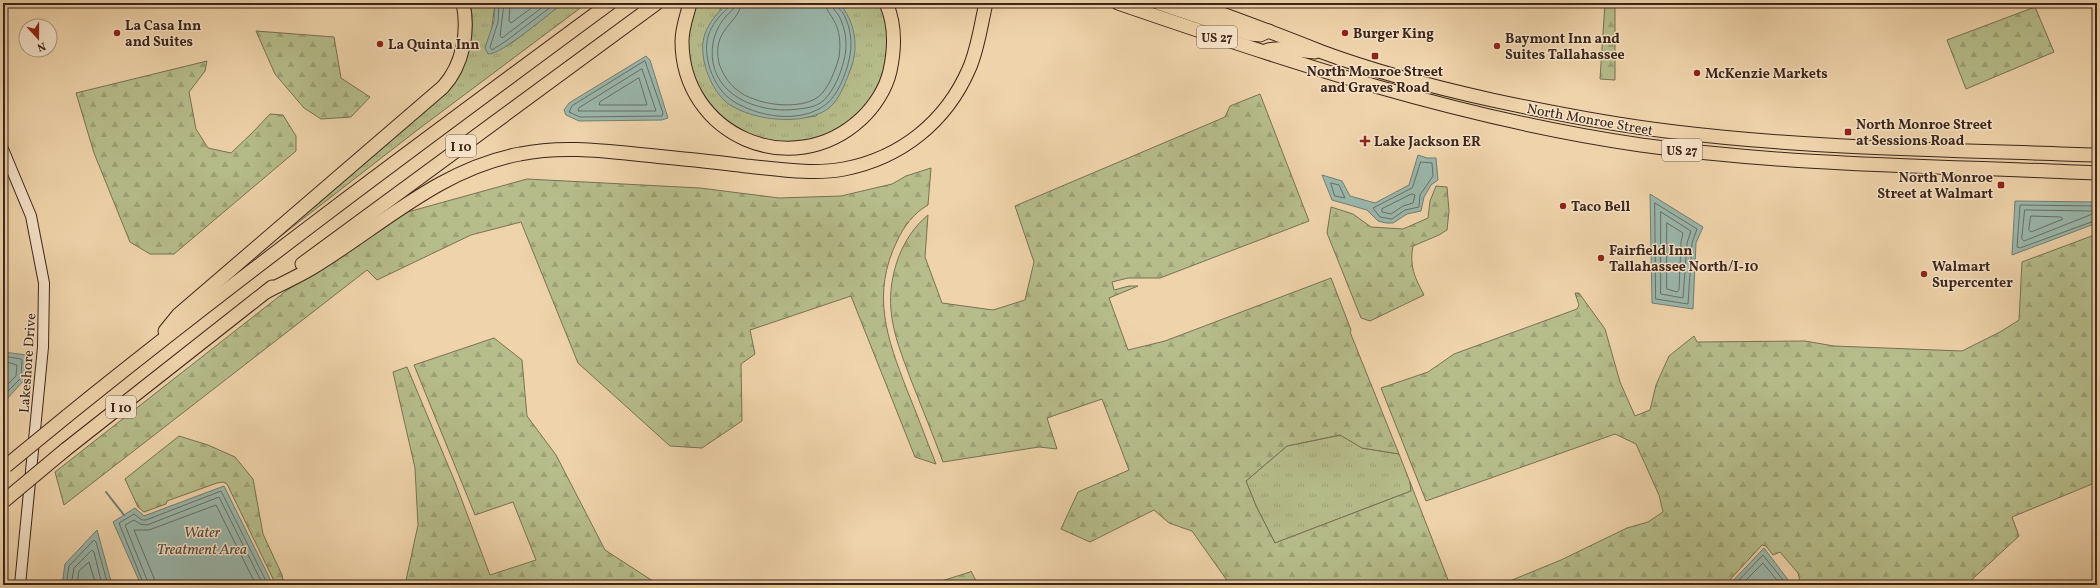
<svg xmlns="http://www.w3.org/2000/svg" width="2100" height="588" viewBox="0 0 2100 588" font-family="Vollkorn,serif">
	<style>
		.grass { fill: url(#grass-tufts); stroke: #797152 }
		.forest { fill: url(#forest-firs); stroke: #797152 }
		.water { fill: #9ab7ac; stroke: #747d71 }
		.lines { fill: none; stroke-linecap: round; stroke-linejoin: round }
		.shore { stroke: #6b6e62; stroke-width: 1 }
		.stream { stroke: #747d71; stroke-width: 2 }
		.secondary-casing { stroke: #3c2519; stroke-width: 12 }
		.highway-casing { stroke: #3c2519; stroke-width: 15 }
		.secondary { stroke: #f5e2c8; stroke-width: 10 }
		.highway { stroke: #efd3aa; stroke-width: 13 }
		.highway-bridge-casing { stroke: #3c2519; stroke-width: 15; stroke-linecap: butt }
		.highway-bridge { stroke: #efd3aa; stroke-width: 13 }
		.poi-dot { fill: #8f2418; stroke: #f5e2c8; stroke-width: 1.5 }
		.labels { text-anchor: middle; stroke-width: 3; stroke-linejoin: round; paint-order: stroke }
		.shield { fill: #f5e2c8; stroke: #745e4e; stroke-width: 1 }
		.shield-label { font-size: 13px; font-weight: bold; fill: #3c2519 }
		.poi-label { font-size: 14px; font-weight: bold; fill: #3c2519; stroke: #f5e2c8; text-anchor: start }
		.street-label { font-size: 14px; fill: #3c2519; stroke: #f5e2c8 }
		.water-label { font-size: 15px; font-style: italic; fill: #544a3e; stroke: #f5e2c8 }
	</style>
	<defs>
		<pattern id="grass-tufts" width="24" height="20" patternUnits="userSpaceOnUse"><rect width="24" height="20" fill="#b6bd8b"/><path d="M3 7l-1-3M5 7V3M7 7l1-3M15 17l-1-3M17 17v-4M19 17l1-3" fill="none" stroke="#9da277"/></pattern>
		<pattern id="forest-firs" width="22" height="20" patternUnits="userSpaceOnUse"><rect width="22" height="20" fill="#b6bd8b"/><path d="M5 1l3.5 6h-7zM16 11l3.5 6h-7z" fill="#9da277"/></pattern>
	</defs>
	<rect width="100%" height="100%" fill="#efd3aa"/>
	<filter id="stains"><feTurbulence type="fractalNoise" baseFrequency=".005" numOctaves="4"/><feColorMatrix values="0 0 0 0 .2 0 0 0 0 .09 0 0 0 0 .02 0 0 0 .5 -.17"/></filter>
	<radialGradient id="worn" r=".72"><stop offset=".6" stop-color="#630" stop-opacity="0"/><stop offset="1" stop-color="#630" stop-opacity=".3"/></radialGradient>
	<g class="grass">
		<path d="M470,3H495L491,34L509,45L563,3H587L416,131L259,253L434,100L437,101C445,93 450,84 456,74C470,49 476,32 470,3Z"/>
		<path d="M695,3H728L720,9L730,104C764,118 779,122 816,116C840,87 861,72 851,31C848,20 847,12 839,3H880L886,19L889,43L884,74L868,106L837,132L803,143L760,141L714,113L693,79L687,40Z"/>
		<polygon points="1341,435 1362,448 1399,454 1410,482 1411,491 1275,543 1256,506 1246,481 1287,446"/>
	</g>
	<g class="forest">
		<polygon points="1605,3 1615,3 1615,80 1600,79"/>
		<polygon points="2035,7 2054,52 1966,89 1947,40"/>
		<polygon points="256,31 334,37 341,78 370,97 351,117 321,119 304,108 275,74"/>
		<polygon points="207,61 205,71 189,92 196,129 208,148 231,153 252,133 270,114 283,115 296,136 296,151 174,254 150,254 130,242 94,153 76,93"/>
		<path d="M1260,94L1309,221L1160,278H1128L1112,282L1114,290L1129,286H1138L1109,298L1128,350L1165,341L1331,278L1351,330L1350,332L1399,454L1362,448L1340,435L1287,446L1246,481L1256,506L1275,543L1411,491L1410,482L1450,585H1228L1226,579L1192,531L1169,523L1154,510L1090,542L1061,529L1078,492L1129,470L1102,399L1047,418L1057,449L1039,447L943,462C933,435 922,408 911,380C903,358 893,335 891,310C888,276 901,237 928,215L925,257L942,303L993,310L1025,300L1034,262L1015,206L1225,117L1230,106Z"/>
		<path d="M931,168L928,205C914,213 904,226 897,241C871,295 887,338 907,390C917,414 926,439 936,464L915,457L851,296L750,330L755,354L741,364L742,421L702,448L670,446L578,363L521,222L471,235L377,280L367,270L64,505L55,472L286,291L404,213L527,179L700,188L779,198L841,196L892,184L906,176Z"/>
		<path d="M1436,186L1447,187L1449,211L1447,230L1439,235L1413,246C1409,266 1415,278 1424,295L1370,321L1361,318L1327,233L1331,207L1353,214L1371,227L1403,229L1428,218L1430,201Z"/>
		<polygon points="2097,234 2097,482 2012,517 2019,536 1966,585 1801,585 1798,573 1780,552 1773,555 1766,546 1762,545 1725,585 1500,585 1561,560 1627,528 1648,522 1663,512 1659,495 1636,444 1615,434 1426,501 1381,388 1428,372 1454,354 1577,309 1579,305 1575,293 1579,293 1605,329 1620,382 1635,416 1650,410 1656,385 1669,356 1694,336 1697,342 1805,341 1834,346 1962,351 2000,332 2019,320 2022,262"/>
		<polygon points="494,338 522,360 527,416 556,455 605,550 659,585 461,585 439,582 425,585 405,585 418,525 415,468 393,372 407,367 455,482 490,575 536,560 513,502 475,515 414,365"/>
		<polygon points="179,436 208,445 235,457 253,479 263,534 282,575 284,585 276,585 227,484 223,482 217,483 167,501 166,504 144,512 138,507 125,479"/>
		<polygon points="971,571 978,585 929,585 970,572"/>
	</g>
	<g class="water">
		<path d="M495,3H563C550,13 501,55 488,54L485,48L494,21Z"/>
		<path d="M728,3H839C855,21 859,46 851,68C846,81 840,99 829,108C820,115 809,117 798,119C775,121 750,117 730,105C710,92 695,51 707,29C712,19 720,10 728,3Z"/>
		<polygon points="646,56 650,60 668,118 662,120 579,121 566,115 564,110 569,103"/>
		<polygon points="1418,155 1427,158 1436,158 1438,180 1431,185 1424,197 1421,211 1407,214 1393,223 1386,223 1378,221 1367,210 1332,200 1322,175 1342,181 1350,196 1375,203 1409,185"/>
		<polygon points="1650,194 1703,227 1696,243 1693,309 1652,303"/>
		<polygon points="2015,201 2097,202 2097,223 2012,255"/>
		<polygon points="3,352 27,355 25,379 6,400 3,397"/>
		<polygon points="224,486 273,585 141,585 113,522 135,508 144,516"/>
		<polygon points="97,530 112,585 62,585 65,564"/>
		<polygon points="1764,548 1792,585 1729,585"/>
	</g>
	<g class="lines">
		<g class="shore">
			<polyline points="499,3 498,22 490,47 492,50 506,41 556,3"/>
			<polyline points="504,3 500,36 502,38 548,3"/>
			<polyline points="510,3 509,21 511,23 538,3"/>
			<path d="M730,3L729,7C722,13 714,22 710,31C700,52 713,89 733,101C758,117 800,124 825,105C837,97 846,74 849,60C853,45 851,27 843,13C840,9 837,8 837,3"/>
			<path d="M735,3C735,9 731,11 727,15C715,28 710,45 713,63C720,100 765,114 798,109C807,108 816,107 823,101C834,91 841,73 844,60C848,46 846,29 839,16C836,11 832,9 832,3"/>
			<path d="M741,3C740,23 711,29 719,63C722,73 729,84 737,90C755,105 799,111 818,97C828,90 836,69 839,57C841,44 840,30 833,19C830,13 826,11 826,3"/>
			<polygon points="645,61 663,113 662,116 580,117 569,112 572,106"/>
			<polygon points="642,69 656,111 578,111 579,108"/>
			<polygon points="639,78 647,105 599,105 600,102"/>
			<polygon points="1421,162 1432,163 1433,176 1420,195 1419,207 1405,210 1392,219 1380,217 1373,208 1412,188"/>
			<polygon points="1331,183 1339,185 1345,198 1335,196"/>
			<polygon points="1412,194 1415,195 1413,203 1403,206 1391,214 1382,212 1382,209"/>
			<polygon points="1655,203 1697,229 1692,243 1688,304 1656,299"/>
			<polyline points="2097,206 2020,205 2017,247 2020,248 2097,220"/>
			<polygon points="2025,210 2093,211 2095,213 2024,241 2022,239"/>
			<polygon points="1661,212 1691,231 1687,243 1683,298 1661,294"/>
			<polygon points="2031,216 2061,217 2063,219 2031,232 2029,230"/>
			<polygon points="1667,223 1683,233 1681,242 1679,290 1677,292 1667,289"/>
			<polyline points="3,356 21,359 22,360 21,378 6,393 3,394"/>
			<polyline points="3,361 17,365 16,376 3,389"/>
			<polyline points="66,585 69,566 94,540 96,542 108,585"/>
			<polyline points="71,585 74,568 92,550 94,552 102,585"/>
			<polyline points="77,585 79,571 89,562 96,585"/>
			<polyline points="144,585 119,523 134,514 142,520 146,520 221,491 268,585"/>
			<polyline points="149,585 125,525 134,520 140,524 147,525 219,497 263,585"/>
			<polyline points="155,585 154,578 134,530 149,530 216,505 256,585"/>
			<polyline points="1734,585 1763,555 1787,585"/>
			<polyline points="1741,585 1763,563 1781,585"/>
		</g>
		<polyline class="stream" points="106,492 124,515"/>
		<g class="secondary-casing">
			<polyline id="secondary" points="3,149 31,216 44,283 43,347 20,585"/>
		</g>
		<g class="highway-casing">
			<g id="highway">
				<path d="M690,3C687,16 682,28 682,41C682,135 792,183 861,119C874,107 886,89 890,71C895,48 896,25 886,3"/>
				<path d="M1118,3C1289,62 1461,119 1641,145C1792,166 1945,166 2097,173"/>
				<polyline points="1159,3 1250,34 1260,35 1269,31"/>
				<path d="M1191,3C1235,18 1279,35 1322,52C1373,71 1438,88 1492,100C1552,113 1614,125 1675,132C1815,149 1956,150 2097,155"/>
				<path d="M1265,51C1279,46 1299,51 1315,52"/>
				<polyline points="302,264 657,3"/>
				<path d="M266,292C281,284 297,277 312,268C380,227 439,169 520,154C558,146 597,150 635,154C672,158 709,161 746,166C777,169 812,175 844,169C901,158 946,122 969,69C978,49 981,24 986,3"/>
				<path d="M165,331L178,315L443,87C463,65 469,32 463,3"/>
				<path d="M67,416C244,273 427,138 610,3"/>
				<polyline points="65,450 272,287"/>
			</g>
		</g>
		<use href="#secondary" class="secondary"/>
		<use href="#highway" class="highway"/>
		<g class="highway-bridge-casing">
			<g id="highway-bridge">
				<polyline points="6,466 67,416"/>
				<polyline points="4,501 65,450"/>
			</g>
		</g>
		<use href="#highway-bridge" class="highway-bridge"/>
	</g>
	<g class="poi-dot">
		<circle cx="117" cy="33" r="4"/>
		<circle cx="1345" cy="33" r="4"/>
		<circle cx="380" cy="44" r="4"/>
		<circle cx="1497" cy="46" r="4"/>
		<rect x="1371" y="52" width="8" height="8" rx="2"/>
		<circle cx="1697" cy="73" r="4"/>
		<rect x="1844" y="128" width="8" height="8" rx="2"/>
		<path d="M1363 135h4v4h4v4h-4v4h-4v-4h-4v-4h4z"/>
		<rect x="1997" y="181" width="8" height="8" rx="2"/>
		<circle cx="1563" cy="206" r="4"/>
		<circle cx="1601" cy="258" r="4"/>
		<circle cx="1924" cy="274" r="4"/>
	</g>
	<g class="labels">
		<g class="shield">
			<rect x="1197" y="26" width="40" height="22" rx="3"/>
			<rect x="446" y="135" width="30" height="22" rx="3"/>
			<rect x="1662" y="139" width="40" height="22" rx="3"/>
			<rect x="106" y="396" width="30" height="22" rx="3"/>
		</g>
		<g class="shield-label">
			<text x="1217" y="42">US 27</text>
			<text x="461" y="151">I 10</text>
			<text x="1682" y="155">US 27</text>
			<text x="121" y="412">I 10</text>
		</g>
		<g class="poi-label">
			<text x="125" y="30">La Casa Inn<tspan x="125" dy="16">and Suites</tspan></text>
			<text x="1353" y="38">Burger King</text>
			<text x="1505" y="43">Baymont Inn and<tspan x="1505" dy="16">Suites Tallahassee</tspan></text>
			<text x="388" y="49">La Quinta Inn</text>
			<text x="1375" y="76" text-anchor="middle">North Monroe Street<tspan x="1375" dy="16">and Graves Road</tspan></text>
			<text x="1705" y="78">McKenzie Markets</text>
			<text x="1856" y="129">North Monroe Street<tspan x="1856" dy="16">at Sessions Road</tspan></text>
			<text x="1374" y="146">Lake Jackson ER</text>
			<text x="1993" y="182" text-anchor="end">North Monroe<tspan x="1993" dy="16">Street at Walmart</tspan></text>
			<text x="1571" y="211">Taco Bell</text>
			<text x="1609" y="255">Fairfield Inn<tspan x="1609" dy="16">Tallahassee North/I-10</tspan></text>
			<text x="1932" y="271">Walmart<tspan x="1932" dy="16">Supercenter</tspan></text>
		</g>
		<g class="street-label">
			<text transform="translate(1590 119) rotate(10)" y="5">North Monroe Street</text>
			<text transform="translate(27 363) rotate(-86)" y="5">Lakeshore Drive</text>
		</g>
		<g class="water-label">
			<text x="202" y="537">Water<tspan x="202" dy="17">Treatment Area</tspan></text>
		</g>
	</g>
	<rect width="2100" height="588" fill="none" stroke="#efd3aa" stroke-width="16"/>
	<rect x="4" y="4" width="2092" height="580" fill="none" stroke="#3c2519" stroke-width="2"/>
	<rect x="8" y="8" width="2084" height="572" fill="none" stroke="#3c2519"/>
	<g transform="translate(38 38) rotate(159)"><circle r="19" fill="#f5e2c8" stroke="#ab9682"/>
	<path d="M0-3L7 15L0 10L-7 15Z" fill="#8f2418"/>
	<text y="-6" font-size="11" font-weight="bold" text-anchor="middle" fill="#3c2519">N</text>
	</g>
	<rect width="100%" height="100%" filter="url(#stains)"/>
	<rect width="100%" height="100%" fill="url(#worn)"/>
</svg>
